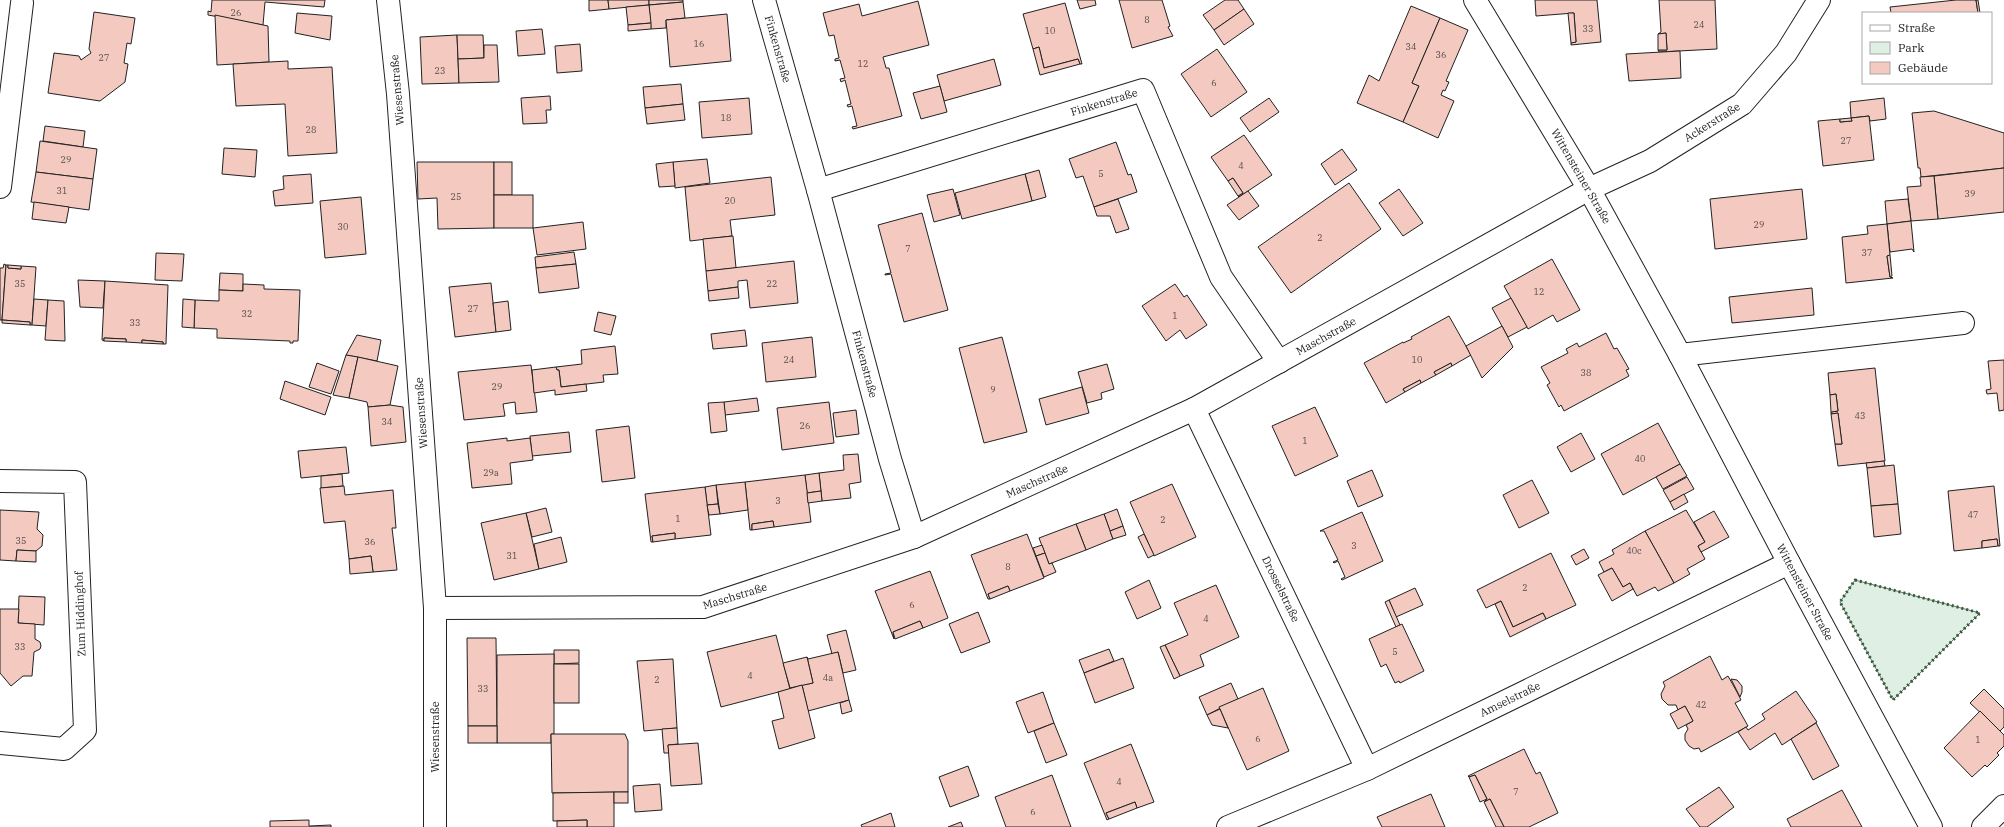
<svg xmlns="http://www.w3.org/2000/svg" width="2004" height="827" viewBox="0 0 2004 827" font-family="'IBM Plex Serif',serif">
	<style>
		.green { fill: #e0efe3; stroke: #6f6f6f }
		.building { fill: #f3c9c0; stroke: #222 }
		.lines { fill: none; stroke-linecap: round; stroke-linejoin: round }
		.minor-casing { stroke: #222; stroke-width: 24 }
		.minor { stroke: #fff; stroke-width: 22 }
		.hedge { stroke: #2f5e38; stroke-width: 3; stroke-dasharray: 2 3; stroke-linecap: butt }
		.labels { text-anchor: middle; stroke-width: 3; stroke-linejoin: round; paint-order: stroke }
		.number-label { font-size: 9px; fill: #564c4a }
		.street-label { font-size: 11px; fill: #222; stroke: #fff }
	</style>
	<rect width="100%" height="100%" fill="#fff"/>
	<polygon class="green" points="1855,580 1980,613 1893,700 1840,602"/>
	<g class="building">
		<polygon points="212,0 325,0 324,7 265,2 263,25 208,15 208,11 211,12"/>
		<polygon points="589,0 608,0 609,9 589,11"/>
		<polygon points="608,0 649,0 649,5 609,9"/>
		<polygon points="649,0 683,0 683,2 649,5"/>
		<polygon points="1077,0 1095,0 1096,5 1080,9"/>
		<polygon points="1119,0 1162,0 1170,26 1168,27 1173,36 1132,48"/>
		<polygon points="1225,0 1238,0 1244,9 1214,30 1203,15"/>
		<polygon points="1535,0 1597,0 1601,42 1571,45 1571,43 1576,42 1574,13 1536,16"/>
		<polygon points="1659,0 1715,0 1717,49 1659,52 1658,50 1667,50 1666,33 1658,34 1661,32"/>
		<polygon points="1956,0 1976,0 1978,13 1891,13 1890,7"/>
		<polygon points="1976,0 1978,0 1980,13 1978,13"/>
		<polygon points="918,1 929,45 883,57 886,68 889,68 902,116 853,129 852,127 857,126 852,106 848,107 847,105 851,104 845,80 841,82 840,79 845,78 840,60 835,61 835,59 839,58 834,35 829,36 823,13 859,4 862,16"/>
		<polygon points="683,2 685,18 666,20 666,28 651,29 649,5"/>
		<polygon points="1065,3 1082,64 1080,64 1078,59 1044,68 1039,47 1033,49 1023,14"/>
		<polygon points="649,5 651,23 628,25 626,7"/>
		<polygon points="1411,6 1440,18 1412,83 1419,86 1403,122 1357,103 1369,75 1379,81"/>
		<polygon points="1244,9 1254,24 1224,45 1214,30"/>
		<polygon points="94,12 135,18 131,44 127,43 124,63 128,64 125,82 100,101 48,93 54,53 79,56 81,60 91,53 89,49"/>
		<polygon points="297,13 332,16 330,40 295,33"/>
		<polygon points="1568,13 1574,13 1576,42 1571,43"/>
		<polygon points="727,14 731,61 670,67 666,20"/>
		<polygon points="215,15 268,26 269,62 217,65"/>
		<polygon points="1440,18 1468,30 1446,81 1449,82 1445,91 1443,90 1441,95 1454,101 1438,138 1403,122 1419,86 1412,83"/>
		<polygon points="651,23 651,29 628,31 628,25"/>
		<polygon points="542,29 545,54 518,56 516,31"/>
		<polygon points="1666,33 1667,50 1658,50 1658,34"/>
		<polygon points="457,35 459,83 422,84 420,37"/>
		<polygon points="457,35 483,35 484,58 458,59"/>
		<polygon points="580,44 582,71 557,73 555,46"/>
		<polygon points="484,45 497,45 499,82 459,83 458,59 484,58"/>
		<polygon points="1039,47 1044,68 1078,59 1080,64 1040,75 1033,49"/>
		<polygon points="1217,49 1247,92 1211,117 1181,74"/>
		<polygon points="1680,51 1681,78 1629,81 1626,54"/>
		<polygon points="994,59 1001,85 944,101 937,75"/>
		<polygon points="288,61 288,69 332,67 337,153 288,156 285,104 236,106 233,64"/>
		<polygon points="681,84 683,104 645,108 643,87"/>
		<polygon points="940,86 947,112 921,119 913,93"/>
		<polygon points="550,96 551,110 546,110 547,123 523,124 521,98"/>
		<polygon points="749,98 752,134 702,138 699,102"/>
		<polygon points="1269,98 1279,112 1250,132 1240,118"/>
		<polygon points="1884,98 1886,119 1870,121 1869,116 1851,118 1850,102"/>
		<polygon points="683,104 685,120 647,124 645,108"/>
		<polygon points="1934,111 2004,133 2004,168 1921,177 1920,168 1918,168 1912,113"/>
		<polygon points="1869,116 1874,160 1823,166 1818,121 1840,119 1840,122 1852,121 1851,118"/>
		<polygon points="1851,118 1852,121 1840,122 1840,119"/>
		<polygon points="45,126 85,131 83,147 43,141"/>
		<polygon points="1244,135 1272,175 1239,197 1238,196 1243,193 1233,178 1228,181 1211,157"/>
		<polygon points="40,141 97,149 93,179 36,172"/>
		<polygon points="1116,142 1128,175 1131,174 1137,192 1094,207 1083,176 1076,178 1069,159"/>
		<polygon points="224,148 257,150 255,177 222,174"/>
		<polygon points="1342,149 1357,170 1335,185 1321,164"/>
		<polygon points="707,159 710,183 675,188 673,162"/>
		<polygon points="417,162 494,162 494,228 438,229 437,198 418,199"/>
		<rect x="494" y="162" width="18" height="33"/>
		<polygon points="673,162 675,186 659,187 656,164"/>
		<polygon points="2004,168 2004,212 1938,219 1934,176"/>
		<polygon points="1039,170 1046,197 1032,201 1025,174"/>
		<polygon points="36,172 93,179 89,210 31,202"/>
		<polygon points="311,174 313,203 275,206 273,191 284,189 283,176"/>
		<polygon points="1025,174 1032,201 962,219 955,193"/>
		<polygon points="1934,176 1938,219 1911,221 1907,187 1921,186 1920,177"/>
		<polygon points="771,177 775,215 730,220 732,236 690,241 685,187"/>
		<polygon points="1233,178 1243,193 1238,196 1228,181"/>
		<polygon points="1349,183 1381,229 1291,293 1258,247"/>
		<polygon points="953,189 960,215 934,222 927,195"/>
		<polygon points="1399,189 1423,223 1403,236 1379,203"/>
		<polygon points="1802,189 1807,239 1715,249 1710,199"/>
		<polygon points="1248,191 1259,206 1239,220 1227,205"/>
		<rect x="494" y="195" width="39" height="33"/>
		<polygon points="361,197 366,254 325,258 320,201"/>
		<polygon points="1118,199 1129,229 1116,233 1110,216 1097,216 1094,207"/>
		<polygon points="1908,199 1911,221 1887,224 1885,201"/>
		<polygon points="34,202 69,207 66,223 32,219"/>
		<polygon points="922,213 948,310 904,322 891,274 885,275 885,274 891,273 878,225"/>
		<polygon points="1911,221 1914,252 1912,249 1890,252 1887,224"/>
		<polygon points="583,222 586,249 537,255 533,228"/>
		<polygon points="1887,224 1890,255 1887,256 1890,277 1893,278 1846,283 1842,237 1868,234 1867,226"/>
		<polygon points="733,236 736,268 706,271 703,239"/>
		<polygon points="574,252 576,264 536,268 535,257"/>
		<polygon points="156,253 184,254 182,281 155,280"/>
		<polygon points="1890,255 1892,276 1890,277 1887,256"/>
		<polygon points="1552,259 1580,310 1557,322 1553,315 1528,329 1504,286"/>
		<polygon points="794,261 798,303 750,308 747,280 738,281 738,287 708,291 706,271"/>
		<polygon points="4,264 6,265 2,320 0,320 0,268 3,268"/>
		<polygon points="576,264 579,288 539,293 536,268"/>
		<polygon points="6,265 8,265 8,268 21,269 21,266 36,267 32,325 30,325 30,322 2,320"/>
		<polygon points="8,265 21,266 21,269 8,268"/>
		<polygon points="220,273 243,274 243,291 219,290"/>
		<polygon points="78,280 105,281 103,308 80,307"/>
		<polygon points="105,281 168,285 166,344 163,344 163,342 142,340 142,343 126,342 126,339 104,338 104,341 102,340"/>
		<polygon points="491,283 496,332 455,337 449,287"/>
		<polygon points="243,284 264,285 264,289 300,290 298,341 293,341 293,343 290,343 290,341 217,338 217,329 194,328 195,300 219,301 219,290 243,291"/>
		<polygon points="1175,284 1184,297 1187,295 1207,325 1186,339 1180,330 1166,341 1142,306"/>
		<polygon points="738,287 739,298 709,301 708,291"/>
		<polygon points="1812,288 1814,315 1732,323 1729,297"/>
		<polygon points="1511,298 1527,327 1508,337 1492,308"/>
		<polygon points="34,299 48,300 46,326 32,325"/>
		<polygon points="183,299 195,300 194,328 182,327"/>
		<polygon points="48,300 64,301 65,341 45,340"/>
		<polygon points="508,301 511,330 496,332 493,303"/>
		<polygon points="598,312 616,316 611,335 594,331"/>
		<polygon points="1449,316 1471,355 1452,366 1451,363 1434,372 1436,375 1421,383 1420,380 1403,389 1405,392 1386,403 1364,363 1403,342 1403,343 1412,339 1411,337"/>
		<polygon points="2,320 30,322 30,325 2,323"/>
		<polygon points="1502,326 1513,347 1482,378 1466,346"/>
		<polygon points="745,330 747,346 713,349 711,334"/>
		<polygon points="1606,333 1614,349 1617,348 1629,369 1626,370 1629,376 1564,411 1561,405 1559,407 1547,385 1550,383 1541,367 1568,353 1566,349 1577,343 1579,347"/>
		<polygon points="357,335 381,340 377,361 346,355"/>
		<polygon points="812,337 816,377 766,382 762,343"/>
		<polygon points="1002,337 1027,432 984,443 959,348"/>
		<polygon points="104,338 126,339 126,342 104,341"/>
		<polygon points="142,340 163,342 163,344 142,343"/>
		<polygon points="615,346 618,374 603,375 604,382 561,387 559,370 557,370 556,367 582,364 581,350"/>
		<polygon points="346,355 358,357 349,398 333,395"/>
		<polygon points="358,357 398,366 390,405 368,407 367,402 349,398"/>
		<polygon points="2004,360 2004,410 1999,411 1997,393 1987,394 1986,390 1991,389 1988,361"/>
		<polygon points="317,363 339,371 331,394 309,387"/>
		<polygon points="1451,363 1452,366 1436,375 1434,372"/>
		<polygon points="1107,364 1114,389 1101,393 1102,399 1087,403 1078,372"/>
		<polygon points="531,365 537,412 516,414 515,402 503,404 505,416 464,420 458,372"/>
		<polygon points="556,367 557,370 559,370 561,387 586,384 587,391 555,395 555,390 534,393 532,370"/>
		<polygon points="1875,368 1885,461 1838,466 1835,444 1842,444 1838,413 1831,414 1831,412 1838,411 1836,394 1830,395 1828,373"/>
		<polygon points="1420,380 1421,383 1405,392 1403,389"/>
		<polygon points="285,381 331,397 325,415 280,399"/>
		<polygon points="1082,387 1089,413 1046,425 1039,399"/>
		<polygon points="1836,394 1838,411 1831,412 1830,395"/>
		<polygon points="757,398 759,411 725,415 724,402"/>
		<polygon points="724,402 727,431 711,433 708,403"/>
		<polygon points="829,402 834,443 782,450 777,408"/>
		<polygon points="390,405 403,407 406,442 371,446 368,407"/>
		<polygon points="1315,407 1338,456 1295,476 1272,426"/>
		<polygon points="856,410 859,434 836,437 833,413"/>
		<polygon points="1838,413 1842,444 1835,444 1831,414"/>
		<polygon points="1658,423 1680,464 1623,495 1601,454"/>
		<polygon points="629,426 635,478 602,482 596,430"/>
		<polygon points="569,432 571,452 532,456 530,436"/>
		<polygon points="1581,433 1595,459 1571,472 1557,447"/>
		<polygon points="507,438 507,441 530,438 533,460 510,463 512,484 472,488 467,443"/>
		<polygon points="346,447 349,473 301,478 298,451"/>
		<polygon points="858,454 861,482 849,484 851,498 822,501 819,473 844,470 843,455"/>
		<polygon points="1884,461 1885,466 1867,468 1866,463"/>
		<polygon points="1680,464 1687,476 1663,489 1656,477"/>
		<polygon points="1894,465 1898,504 1871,506 1867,468"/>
		<polygon points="1372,470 1383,496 1358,507 1347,481"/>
		<polygon points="819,473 821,491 807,493 805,475"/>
		<polygon points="342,474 343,486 321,488 321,476"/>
		<polygon points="805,475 811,522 774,527 773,521 752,524 752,530 750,530 745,482"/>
		<polygon points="1687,477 1694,489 1670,502 1663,490"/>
		<polygon points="1532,480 1549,513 1519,528 1503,495"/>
		<polygon points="745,482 748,510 720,514 716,485"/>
		<polygon points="1172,484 1196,537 1154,556 1130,502"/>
		<polygon points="716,485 718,504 707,505 705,487"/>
		<polygon points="344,486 345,495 393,490 396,528 392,528 397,570 373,572 371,556 349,559 345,521 324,523 320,488"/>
		<polygon points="1994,486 2000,546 1998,546 1997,539 1982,541 1982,548 1954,551 1948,491"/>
		<polygon points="705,487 711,535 675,539 675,533 652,536 653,542 651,542 645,494"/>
		<polygon points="821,491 822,501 808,503 807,493"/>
		<polygon points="1684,494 1688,502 1674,510 1670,502"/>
		<polygon points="718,504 720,514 709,515 707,505"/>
		<polygon points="1898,504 1901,534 1874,537 1871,506"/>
		<polygon points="546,508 552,532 532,537 526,513"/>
		<polygon points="1117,509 1123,526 1110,531 1104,514"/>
		<polygon points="0,510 39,512 37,529 43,535 42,546 36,551 17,550 16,561 0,560"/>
		<polygon points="1686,510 1705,542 1698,546 1705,559 1687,569 1690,574 1674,583 1645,531"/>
		<polygon points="1714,511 1729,537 1701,552 1698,546 1705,542 1694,522"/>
		<polygon points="1362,512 1383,561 1342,580 1341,579 1345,577 1338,561 1334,563 1333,562 1338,560 1324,531 1320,531"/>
		<polygon points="526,513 539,569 494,580 481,523"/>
		<polygon points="1104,514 1113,539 1086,550 1076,524"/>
		<polygon points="773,521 774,527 752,530 752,524"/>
		<polygon points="1076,524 1086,550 1049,564 1039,538"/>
		<polygon points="1123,526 1126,535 1113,539 1110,531"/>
		<polygon points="1645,531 1674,583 1658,591 1655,587 1637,596 1630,583 1623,587 1612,568 1604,572 1599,562 1614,554 1612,550"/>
		<polygon points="675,533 675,539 653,542 652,536"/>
		<polygon points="1027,534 1044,578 1010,591 1008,586 988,594 990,599 988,599 971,555"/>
		<polygon points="1144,534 1154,555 1148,558 1138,537"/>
		<polygon points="561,537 567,562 539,569 534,544"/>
		<polygon points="1997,539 1998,546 1982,548 1982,541"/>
		<polygon points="1042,545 1045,553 1036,556 1033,548"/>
		<polygon points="1584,549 1589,558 1576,565 1571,556"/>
		<polygon points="17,550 36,551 36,562 16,561"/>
		<polygon points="1045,553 1049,564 1052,563 1056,572 1044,577 1036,556"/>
		<polygon points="1551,553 1576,605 1546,619 1543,613 1513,627 1501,601 1486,608 1477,590"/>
		<polygon points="371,556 373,572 350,574 349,559"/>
		<polygon points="1612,568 1623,587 1630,583 1633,589 1612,601 1598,575"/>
		<polygon points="930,571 948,618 923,628 920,621 893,632 894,639 875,591"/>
		<polygon points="1149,580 1161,608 1137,619 1125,592"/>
		<polygon points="1216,585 1239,637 1200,655 1204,666 1180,676 1165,645 1188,635 1174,603"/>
		<polygon points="1008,586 1010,591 990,599 988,594"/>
		<polygon points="1415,588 1423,605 1396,617 1389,600"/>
		<polygon points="19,596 45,597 44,625 18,623"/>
		<polygon points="1389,600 1400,625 1396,627 1385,602"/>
		<polygon points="1501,601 1513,627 1543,613 1546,619 1510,637 1495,604"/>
		<polygon points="0,609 19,609 18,623 35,624 35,639 40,642 41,646 40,649 34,652 32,676 23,676 11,686 0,673"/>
		<polygon points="978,612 990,642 961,653 949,624"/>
		<polygon points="920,621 923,628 895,639 893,632"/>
		<polygon points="1402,624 1424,671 1400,683 1399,681 1395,683 1386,664 1381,667 1369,639"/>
		<polygon points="846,630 856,670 843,673 838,652 832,654 827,635"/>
		<polygon points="776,635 790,689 721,707 707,652"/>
		<polygon points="467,638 496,638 497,726 468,726"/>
		<polygon points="1165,645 1180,676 1174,679 1160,647"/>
		<polygon points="1109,649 1114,661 1084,673 1079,660"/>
		<polygon points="554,650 579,650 579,663 554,664"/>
		<polygon points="838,652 849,700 808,711 802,685 813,683 807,657 808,659"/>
		<polygon points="554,654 554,734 551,734 551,743 497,743 497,655"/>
		<polygon points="1710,656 1722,680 1728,676 1737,692 1741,700 1735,703 1748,726 1701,752 1699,748 1694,749 1689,746 1685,740 1685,734 1688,729 1686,725 1693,721 1685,706 1678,710 1676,705 1668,705 1662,699 1661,694 1665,686 1663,682"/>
		<polygon points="807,657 813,683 790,688 783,663"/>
		<polygon points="1123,658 1134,688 1095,703 1084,673"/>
		<polygon points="673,659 677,728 644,731 637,661"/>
		<rect x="554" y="664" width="25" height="39"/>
		<polygon points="1731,679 1737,680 1742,686 1742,692 1740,697"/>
		<polygon points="1231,683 1238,699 1207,715 1199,697"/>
		<polygon points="802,685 815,738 779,749 772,721 784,718 778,692"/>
		<polygon points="1263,688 1289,751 1247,770 1219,707"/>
		<polygon points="1984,689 2004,709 2004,727 2000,731 1970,703"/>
		<polygon points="1796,691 1817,722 1782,745 1775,733 1750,750 1738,732 1746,727 1748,730 1765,719 1762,714"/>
		<polygon points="1043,692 1054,723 1028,733 1016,702"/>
		<polygon points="849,700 852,711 842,714 840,703"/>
		<polygon points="1685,706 1693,721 1678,729 1670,714"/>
		<polygon points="1220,709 1228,728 1212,725 1207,715"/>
		<polygon points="1980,711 2004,735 2004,746 1997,753 1999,755 1987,767 1985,765 1972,777 1944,748"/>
		<polygon points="1054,723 1067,755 1046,763 1034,731"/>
		<polygon points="1816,723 1839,766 1813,780 1791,739"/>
		<rect x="468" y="726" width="29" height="17"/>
		<polygon points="677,728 678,744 668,745 669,753 664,753 662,729"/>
		<polygon points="551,734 625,734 628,741 628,792 552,793"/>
		<polygon points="698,743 702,784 671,786 668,745"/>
		<polygon points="1131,744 1154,802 1137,808 1135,802 1106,813 1109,819 1107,820 1084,763"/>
		<polygon points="1524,749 1536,774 1540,772 1541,774 1558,813 1529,827 1504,827 1490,799 1484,802 1487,799 1475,775 1469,777 1468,776"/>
		<polygon points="968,766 979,796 950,807 939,777"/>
		<polygon points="1052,775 1071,827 1006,827 995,797"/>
		<polygon points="1475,775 1487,799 1480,802 1469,777"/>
		<polygon points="660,784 662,810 635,812 633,786"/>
		<polygon points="1719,787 1734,807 1707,827 1700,827 1686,809"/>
		<polygon points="1842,790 1862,827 1791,827 1787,819"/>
		<polygon points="614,792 614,827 587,827 587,820 553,821 553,793"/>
		<rect x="614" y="792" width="14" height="11"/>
		<polygon points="1431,794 1445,827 1382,827 1377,817"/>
		<polygon points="1490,799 1504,827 1496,827 1484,802"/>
		<polygon points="1135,802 1137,808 1109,819 1106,813"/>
		<polygon points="891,813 895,827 862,827 861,825"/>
		<polygon points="309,820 309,826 331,825 331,827 270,827 270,821"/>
		<polygon points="587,820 587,827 557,827 557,821"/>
		<polygon points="961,822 963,827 948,827"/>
	</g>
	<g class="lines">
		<g class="minor-casing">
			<g id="minor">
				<polyline points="388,0 398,94 435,608 435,827"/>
				<polyline points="764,0 818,190 890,459 914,537"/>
				<polyline points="1475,0 1589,189 1680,355 1789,563 1931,827"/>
				<polyline points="0,187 22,3"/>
				<polyline points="818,190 1143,90 1221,277 1279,362"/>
				<polyline points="1680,355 1963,323"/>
				<polyline points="1194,409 1367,769"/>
				<polyline points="0,481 75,482 85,730 64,749 0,743"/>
				<polyline points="435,608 703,607 914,537 1194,409 1589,189 1650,161 1742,104 1786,53 1819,0"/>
				<polyline points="1228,827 1367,769 1789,563"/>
				<polyline points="1983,827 2004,806"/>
			</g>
		</g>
		<use href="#minor" class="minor"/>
		<polygon class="hedge" points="1855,580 1980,613 1893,700 1840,602"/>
	</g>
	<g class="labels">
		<g class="number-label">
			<text x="236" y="16">26</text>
			<text x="1147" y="23">8</text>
			<text x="1699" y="28">24</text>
			<text x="1588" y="32">33</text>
			<text x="1050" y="34">10</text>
			<text x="699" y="47">16</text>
			<text x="1411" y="50">34</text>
			<text x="1441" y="58">36</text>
			<text x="104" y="61">27</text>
			<text x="863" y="67">12</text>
			<text x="440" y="74">23</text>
			<text x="1214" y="86">6</text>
			<text x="726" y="121">18</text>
			<text x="311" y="133">28</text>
			<text x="1846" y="144">27</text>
			<text x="66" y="163">29</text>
			<text x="1241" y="169">4</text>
			<text x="1101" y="177">5</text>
			<text x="62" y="194">31</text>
			<text x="1970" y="197">39</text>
			<text x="456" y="200">25</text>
			<text x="730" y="204">20</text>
			<text x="1759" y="228">29</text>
			<text x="343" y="230">30</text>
			<text x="1320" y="241">2</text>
			<text x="908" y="252">7</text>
			<text x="1867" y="256">37</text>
			<text x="20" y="287">35</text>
			<text x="772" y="287">22</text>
			<text x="1539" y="295">12</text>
			<text x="473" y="312">27</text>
			<text x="247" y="317">32</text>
			<text x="1175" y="319">1</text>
			<text x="135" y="326">33</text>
			<text x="789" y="363">24</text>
			<text x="1417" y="363">10</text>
			<text x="1586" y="376">38</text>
			<text x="497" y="390">29</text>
			<text x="993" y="393">9</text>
			<text x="1860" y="419">43</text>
			<text x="387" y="425">34</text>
			<text x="805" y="429">26</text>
			<text x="1305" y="444">1</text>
			<text x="1640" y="462">40</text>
			<text x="491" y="476">29a</text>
			<text x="778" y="504">3</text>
			<text x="1973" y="518">47</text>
			<text x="678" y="522">1</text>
			<text x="1163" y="523">2</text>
			<text x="21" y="544">35</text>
			<text x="370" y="545">36</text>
			<text x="1354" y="549">3</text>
			<text x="1634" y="554">40c</text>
			<text x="512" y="559">31</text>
			<text x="1008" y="570">8</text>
			<text x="1525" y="591">2</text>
			<text x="912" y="608">6</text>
			<text x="1206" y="622">4</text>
			<text x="20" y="650">33</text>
			<text x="1395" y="655">5</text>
			<text x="750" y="679">4</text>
			<text x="828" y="681">4a</text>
			<text x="657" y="683">2</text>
			<text x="483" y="692">33</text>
			<text x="1701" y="708">42</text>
			<text x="1258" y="742">6</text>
			<text x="1978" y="743">1</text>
			<text x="1119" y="785">4</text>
			<text x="1516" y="795">7</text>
			<text x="1033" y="815">6</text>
		</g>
		<g class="street-label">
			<text transform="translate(778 49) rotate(74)" y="4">Finkenstraße</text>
			<text transform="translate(397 90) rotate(-95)" y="4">Wiesenstraße</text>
			<text transform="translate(1104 102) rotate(-17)" y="4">Finkenstraße</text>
			<text transform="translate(1712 122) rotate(-32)" y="4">Ackerstraße</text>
			<text transform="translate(1581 176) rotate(60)" y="4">Wittensteiner Straße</text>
			<text transform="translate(1326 336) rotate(-29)" y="4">Maschstraße</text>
			<text transform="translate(865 364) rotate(75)" y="4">Finkenstraße</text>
			<text transform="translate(421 413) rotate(-94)" y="4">Wiesenstraße</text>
			<text transform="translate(1037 481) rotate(-24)" y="4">Maschstraße</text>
			<text transform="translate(1281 589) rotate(64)" y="4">Drosselstraße</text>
			<text transform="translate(1805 592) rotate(62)" y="4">Wittensteiner Straße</text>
			<text transform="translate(735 596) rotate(-17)" y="4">Maschstraße</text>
			<text transform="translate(80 614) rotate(-92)" y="4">Zum Hiddinghof</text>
			<text transform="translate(1510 699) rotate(-26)" y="4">Amselstraße</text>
			<text transform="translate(435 737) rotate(-90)" y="4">Wiesenstraße</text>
		</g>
	</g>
	<rect x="1862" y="12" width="130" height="72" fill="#ffffff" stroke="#a7a7a7"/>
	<rect x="1870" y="25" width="20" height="6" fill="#ffffff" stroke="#a7a7a7"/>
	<text x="1898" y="32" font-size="12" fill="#222222">Straße</text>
	<rect x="1870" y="42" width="20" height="12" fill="#e0efe3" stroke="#a7a7a7"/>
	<text x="1898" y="52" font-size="12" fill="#222222">Park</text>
	<rect x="1870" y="62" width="20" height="12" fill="#f3c9c0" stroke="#a7a7a7"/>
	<text x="1898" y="72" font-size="12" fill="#222222">Gebäude</text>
</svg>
